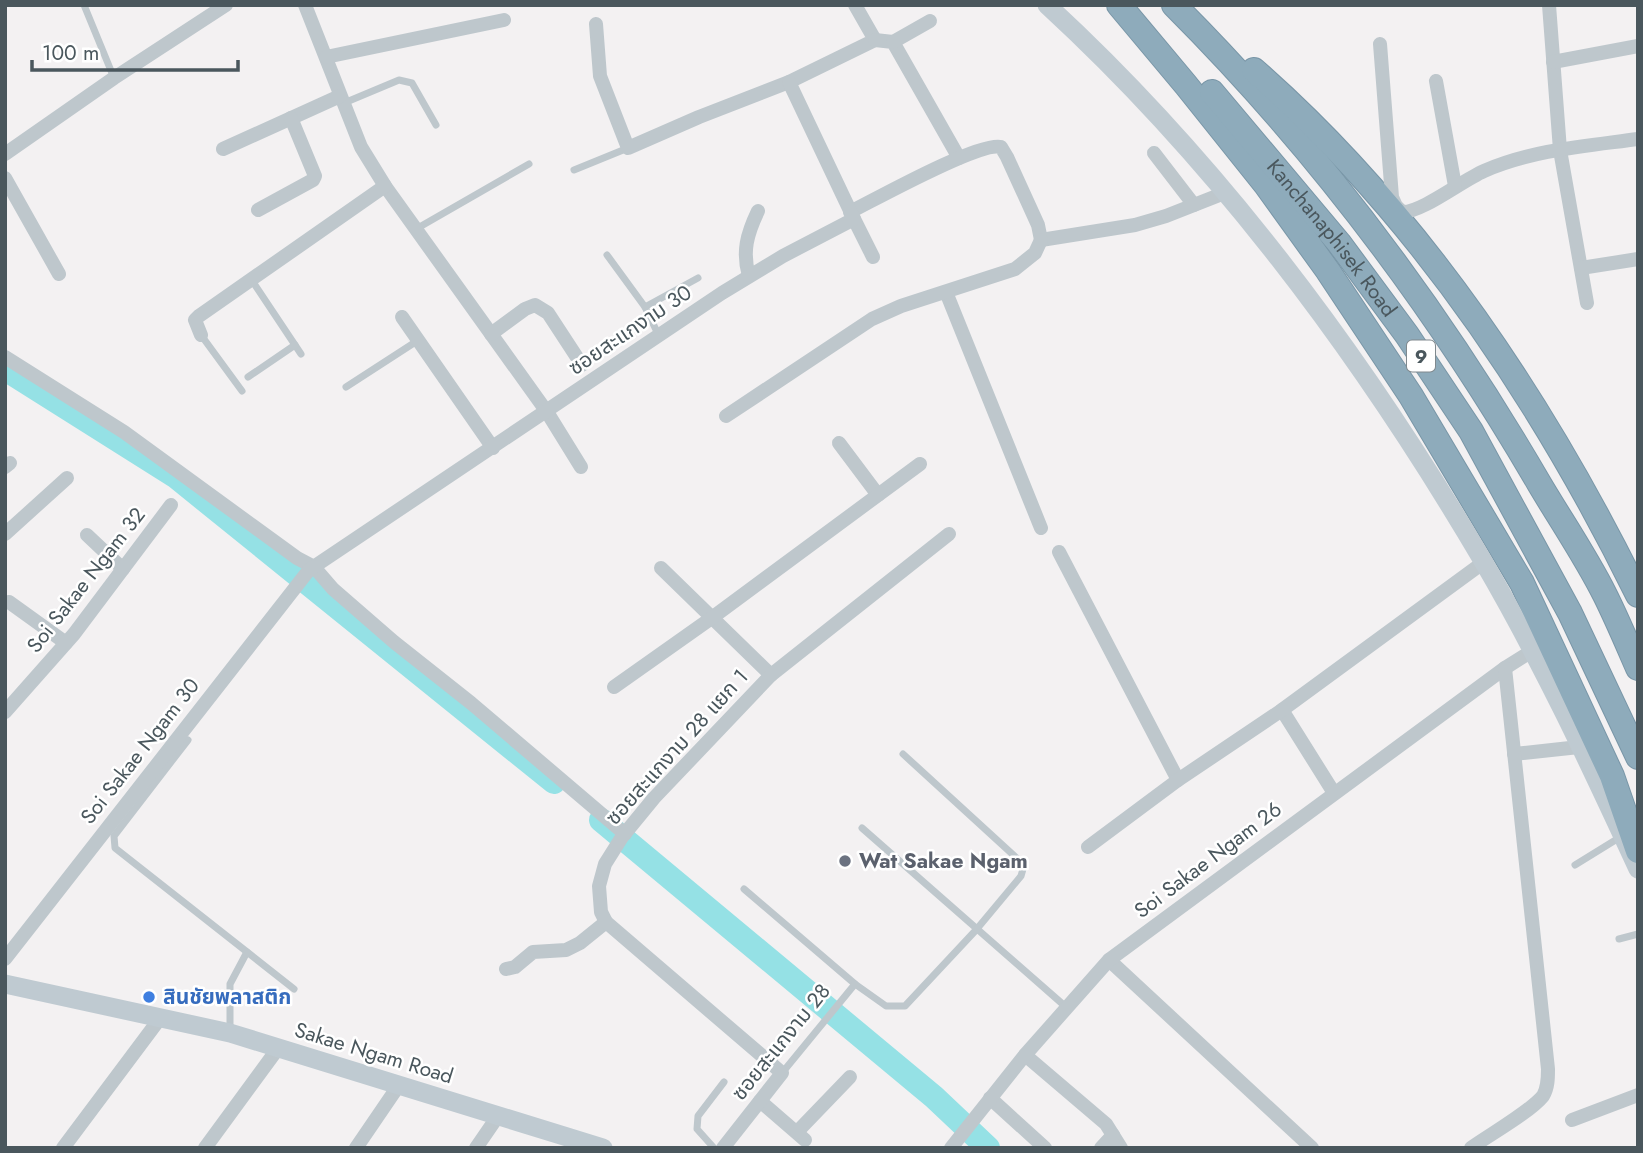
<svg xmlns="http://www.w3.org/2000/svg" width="1643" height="1153" viewBox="0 0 1643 1153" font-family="Jost,'Noto Sans Thai',sans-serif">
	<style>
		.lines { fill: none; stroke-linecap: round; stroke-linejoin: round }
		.river { stroke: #95e1e5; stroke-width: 24 }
		.highway-casing { stroke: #7996a7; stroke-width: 26 }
		.lane { stroke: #bec7cc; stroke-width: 7 }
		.street { stroke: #bec7cc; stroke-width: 14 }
		.secondary { stroke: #bfcad1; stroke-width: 19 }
		.highway { stroke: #8eabbb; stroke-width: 24 }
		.worship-dot { fill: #6b7280; stroke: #fff; stroke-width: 2.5 }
		.shop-dot { fill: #3f7fe0; stroke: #fff; stroke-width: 2.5 }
		.labels { text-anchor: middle; stroke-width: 5; stroke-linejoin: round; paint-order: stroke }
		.shield { fill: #fff; stroke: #80898e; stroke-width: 2 }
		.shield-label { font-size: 19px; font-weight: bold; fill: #4a575d }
		.street-label { font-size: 21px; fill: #4a575d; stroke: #fff }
		.worship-label { font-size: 21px; font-weight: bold; fill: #5b616d; stroke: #fff; text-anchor: start }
		.shop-label { font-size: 21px; font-weight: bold; fill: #366cbe; stroke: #fff; text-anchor: start }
	</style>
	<rect width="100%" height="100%" fill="#f3f1f2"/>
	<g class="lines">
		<g class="river">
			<polyline points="5,369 175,476 554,782"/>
			<polyline points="601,820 934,1097 988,1148"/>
		</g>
		<g class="highway-casing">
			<g id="highway">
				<polyline points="1119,5 1186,85 1266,185 1328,271 1411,396 1522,583 1612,776 1638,851"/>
				<path d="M1174,5C1317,148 1439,311 1540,485C1562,522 1586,557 1605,595C1617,619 1627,643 1638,668"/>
				<path d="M1254,70C1417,213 1543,402 1638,595"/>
				<path id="s1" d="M1212,92L1339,243L1407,335L1471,431L1570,613L1638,757"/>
			</g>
		</g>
		<g class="lane">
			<polyline points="84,5 114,78"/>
			<polyline points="344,103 399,80 412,83 436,125"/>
			<polyline points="574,170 628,148"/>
			<polyline points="416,229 529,164"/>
			<polyline points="607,255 645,307"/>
			<polyline points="251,279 301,354"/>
			<polyline points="201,335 242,391"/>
			<polyline points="659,336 645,307 698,278"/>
			<polyline points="248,377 295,345"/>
			<polyline points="346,387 417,341"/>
			<polyline points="188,740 114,836 115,848 294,989"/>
			<polyline points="862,828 1066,1007"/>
			<polyline points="1575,865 1622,836"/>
			<polyline points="744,889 855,984"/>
			<polyline points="1619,939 1638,934"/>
			<polyline points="230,1031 230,984 247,952"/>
			<polyline points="782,1073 855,984 886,1006 905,1006 976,930 1021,876 1023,869 1021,862 903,754"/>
			<polyline points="714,1148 697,1129 698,1116 724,1082"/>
		</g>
		<g class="street">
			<polyline points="305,5 361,147 385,186 547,412 581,467"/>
			<polyline points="1549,5 1560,150 1587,303"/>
			<polyline points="596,24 600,76 628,148 699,117 789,82 875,40 855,5"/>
			<polyline points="875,40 893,42 959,158"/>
			<polyline points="893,42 930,21"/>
			<path d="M1380,44L1392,197L1396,206L1402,212C1421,213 1463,180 1484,171C1532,150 1586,146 1638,139"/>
			<polyline points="326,57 504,20"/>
			<polyline points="1553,62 1638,46"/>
			<polyline points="1436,81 1455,186"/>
			<polyline points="223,149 340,96"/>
			<polyline points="1154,153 1194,205"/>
			<polyline points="5,154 114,78 226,5"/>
			<polyline points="5,178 59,274"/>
			<polyline points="258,210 313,180 315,176 291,118"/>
			<path d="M850,212C876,199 980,141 1001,147L1007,157L1038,225L1041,240L1135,225L1166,216L1227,192"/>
			<polyline points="854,219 873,257"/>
			<polyline points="1581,268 1638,259"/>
			<path d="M749,276C742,252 747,234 758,211"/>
			<polyline points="946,292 1041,528"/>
			<polyline points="402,317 493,448"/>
			<polyline points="491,334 525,309 535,305 548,313 582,365"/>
			<polyline points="201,335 195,320 199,316 385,186"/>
			<polyline points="5,357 124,432 297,558 314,567 333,589 394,642 471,703 625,834"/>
			<polyline points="726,416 872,319 901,306 1015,269 1035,253 1041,240"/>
			<polyline points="839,443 878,495"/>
			<polyline points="5,467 10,463"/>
			<polyline points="5,534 67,478"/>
			<polyline points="87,535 123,569"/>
			<polyline points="1059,552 1178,780"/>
			<polyline points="661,568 771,675"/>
			<polyline points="9,602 66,643"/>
			<polyline points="614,687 713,617 920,464"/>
			<polyline points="1282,710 1334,793"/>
			<polyline points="5,712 74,634 171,505"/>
			<polyline points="1514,754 1579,747"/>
			<polyline points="1088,847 1178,780 1282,710 1484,562"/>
			<polyline points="5,959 309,570 722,293 783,256 854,219 789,82"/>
			<polyline points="1109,960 1312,1148"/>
			<polyline points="506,969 515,967 533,952 566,950 580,943 606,922"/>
			<polyline points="1025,1055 1106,1124 1121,1148"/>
			<polyline points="990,1098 1045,1148"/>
			<polyline points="760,1101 805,1140"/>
			<polyline points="1572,1120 1638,1095"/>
			<polyline points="797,1132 850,1077"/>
			<polyline points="63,1148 161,1017"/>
			<polyline points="205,1148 279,1047"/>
			<polyline points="356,1148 399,1085"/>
			<polyline points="476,1148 498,1116"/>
			<polyline points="723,1148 782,1073 606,922 601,912 599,886 605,864 622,837 654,798 771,675 949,534"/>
			<polyline points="951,1148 1025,1055 1109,960 1505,668 1532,651"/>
			<polyline points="1101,1148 1113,1135"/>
			<path d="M1471,1148C1489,1135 1530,1112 1543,1096C1548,1088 1548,1078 1548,1069L1505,668"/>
		</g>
		<g class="secondary">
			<path d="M1047,5C1222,166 1363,357 1483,561C1541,660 1590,765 1638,869"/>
			<polyline points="5,984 230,1033 603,1148"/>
		</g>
		<use href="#highway" class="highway"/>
	</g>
	<circle class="worship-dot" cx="845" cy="861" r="7"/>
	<circle class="shop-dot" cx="149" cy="997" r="7"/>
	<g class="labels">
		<rect class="shield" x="1407" y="340.5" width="28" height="31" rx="5"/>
		<g class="shield-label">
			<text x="1421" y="363">9</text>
		</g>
		<g class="street-label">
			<text dy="7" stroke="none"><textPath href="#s1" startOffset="189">Kanchanaphisek Road</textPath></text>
			<text transform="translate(630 330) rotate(-34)" y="7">ซอยสะแกงาม 30</text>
			<text transform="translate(86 580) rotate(-52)" y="7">Soi Sakae Ngam 32</text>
			<text transform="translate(677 747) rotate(-48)" y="7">ซอยสะแกงาม 28 แยก 1</text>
			<text transform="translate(140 751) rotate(-52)" y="7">Soi Sakae Ngam 30</text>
			<text transform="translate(1208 860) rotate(-37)" y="7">Soi Sakae Ngam 26</text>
			<text transform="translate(781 1042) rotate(-51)" y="7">ซอยสะแกงาม 28</text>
			<text transform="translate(374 1053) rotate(17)" y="7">Sakae Ngam Road</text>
		</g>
		<g class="worship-label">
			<text x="859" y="868">Wat Sakae Ngam</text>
		</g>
		<g class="shop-label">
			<text x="163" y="1004">สินชัยพลาสติก</text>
		</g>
	</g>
	<rect width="1643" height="1153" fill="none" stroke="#4a575d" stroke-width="14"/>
	<path d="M32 60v10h206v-10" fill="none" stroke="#4a575d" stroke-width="3.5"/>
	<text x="42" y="60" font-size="21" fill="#4a575d" stroke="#ffffff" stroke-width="5" paint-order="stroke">100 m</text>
</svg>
